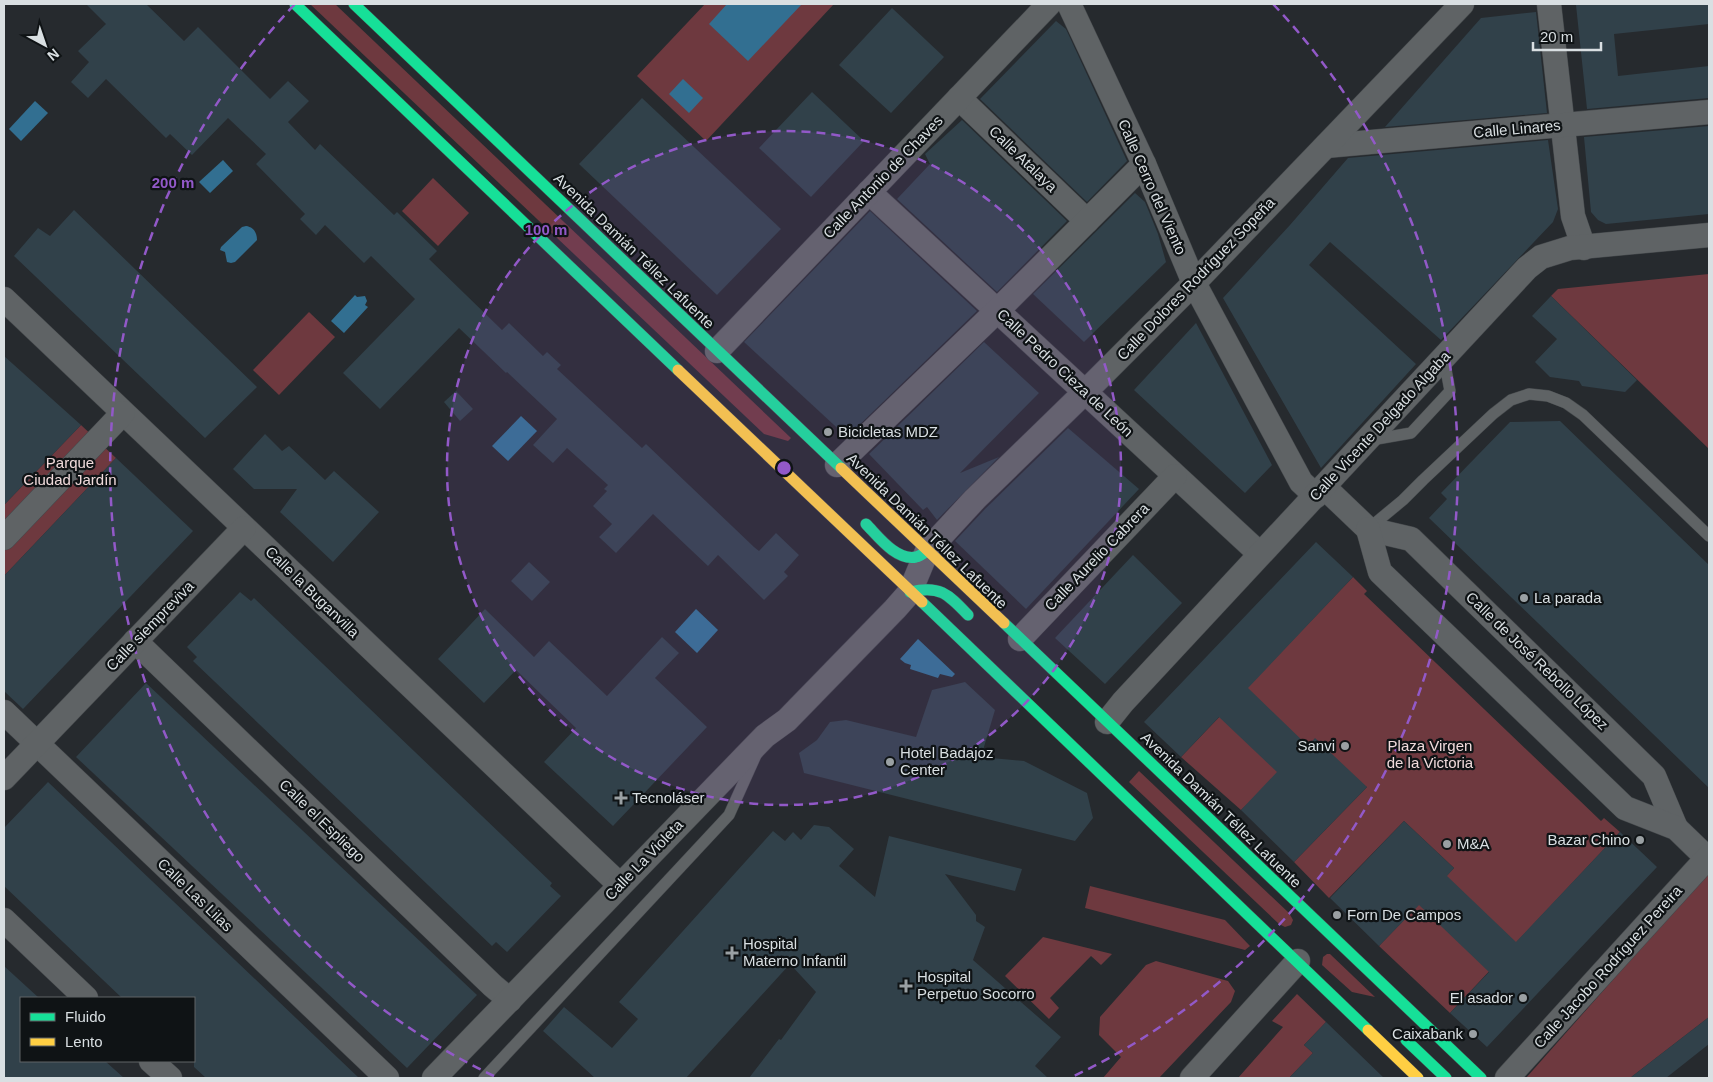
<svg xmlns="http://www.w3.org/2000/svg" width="1713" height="1082" viewBox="0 0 1713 1082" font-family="Arial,sans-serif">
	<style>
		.green { fill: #6e393f }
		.water { fill: #326f91 }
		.building { fill: #31414a }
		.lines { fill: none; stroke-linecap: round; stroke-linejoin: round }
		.lane-casing { stroke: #44484b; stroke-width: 12 }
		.street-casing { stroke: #44484b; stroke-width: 25 }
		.fast-casing { stroke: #44484b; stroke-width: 12 }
		.slow-casing { stroke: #44484b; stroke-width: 12 }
		.lane { stroke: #5f6365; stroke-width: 11 }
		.street { stroke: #5f6365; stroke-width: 24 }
		.fast { stroke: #16e098; stroke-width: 11 }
		.slow { stroke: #ffcf43; stroke-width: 11 }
		.ring { fill: none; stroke: #9259c8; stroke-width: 2.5; stroke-dasharray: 9 6 }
		.poi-dot { fill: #9aa0a3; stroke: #0f1315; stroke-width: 2 }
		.labels { text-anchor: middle; stroke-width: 4.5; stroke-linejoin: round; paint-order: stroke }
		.street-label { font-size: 15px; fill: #d9dfe2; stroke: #0f1315 }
		.poi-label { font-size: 15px; fill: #d9dfe2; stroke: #0f1315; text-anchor: start }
		.park-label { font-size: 15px; fill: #f1dbdc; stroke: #0f1315 }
		.centre { fill: #9259c8; stroke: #0f1315; stroke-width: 2.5 }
		.ring-label { font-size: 15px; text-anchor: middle; font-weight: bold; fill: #9259c8; stroke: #0f1315; stroke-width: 4.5; stroke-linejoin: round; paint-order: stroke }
	</style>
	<rect width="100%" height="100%" fill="#262a2e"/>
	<g class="green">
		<polygon points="310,4 335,4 791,438 788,441 764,434"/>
		<polygon points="705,4 834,4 706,141 637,76"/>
		<polygon points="433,178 469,213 438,246 402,211"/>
		<polygon points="1709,274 1709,449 1551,296 1558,289"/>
		<polygon points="309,312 335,337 279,395 253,370"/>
		<polygon points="81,425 116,458 4,576 4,505"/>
		<polygon points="1353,577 1367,591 1364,594 1601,821 1604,818 1620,832 1450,1013 1379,946 1454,868 1404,821 1329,898 1294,862 1367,787 1296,759 1241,810 1181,757"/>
		<polygon points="1139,771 1289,913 1293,920 1291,925 1285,927 1279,924 1129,782"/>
		<polygon points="1709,871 1709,1017 1630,1078 1526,1078"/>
		<polygon points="1090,886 1225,920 1250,946 1245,950 1085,908"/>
		<polygon points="1043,937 1112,954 1101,965 1091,956 1050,998 1059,1008 1049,1019 1005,976"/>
		<polygon points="1327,954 1330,954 1375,997 1352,992 1322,965 1323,957"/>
		<polygon points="1156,961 1228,981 1235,991 1231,1002 1159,1078 1103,1078 1121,1057 1099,1035 1100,1017 1146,965"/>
		<polygon points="1297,994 1326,1022 1304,1045 1313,1053 1289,1078 1238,1078 1283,1027 1272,1021"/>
	</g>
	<g class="water">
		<polygon points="727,4 802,4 748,61 709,24"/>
		<polygon points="683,79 703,98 689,113 669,94"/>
		<polygon points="35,101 48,113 21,141 9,129"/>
		<polygon points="223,160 233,171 210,193 199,182"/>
		<path d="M246,226C253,227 257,232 257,240L235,262L231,263L227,262L225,252L220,250L221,247L242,227Z"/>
		<polygon points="355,295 357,297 365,296 367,301 365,305 368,307 344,333 331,321"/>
		<polygon points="521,416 537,431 508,461 492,446"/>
		<polygon points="696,609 718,630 697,653 675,632"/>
		<polygon points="918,639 955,674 952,677 940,674 938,678 910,669 911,665 905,663 900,659"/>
	</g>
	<g class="building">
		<polygon points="86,4 146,4 184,41 198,27 270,99 288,81 309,101 288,122 315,150 320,144 394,215 397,212 437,251 429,259 502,330 509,323 543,356 547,352 561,365 557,369 642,448 646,444 754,547 759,551 776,533 799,555 784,572 788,576 764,600 718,555 708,566 653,514 616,553 599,537 612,524 593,506 607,491 604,489 608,485 567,448 553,463 533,445 557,419 507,372 506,373 459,328 380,409 343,373 415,299 371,256 364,263 325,225 316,235 300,219 305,214 256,164 266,154 228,118 192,155 170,134 166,138 106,79 88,98 71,82 89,62 78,51 106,24"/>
		<polygon points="1592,4 1709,4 1709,24 1614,34 1618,76 1709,66 1709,98 1587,109 1576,5"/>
		<polygon points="892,8 944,57 891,113 839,65"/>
		<polygon points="1536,12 1547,113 1385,127 1481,18"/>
		<polygon points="1056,21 1066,29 1127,161 1087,202 980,99"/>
		<polygon points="812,92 864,141 811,197 759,148"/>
		<polygon points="642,98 781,229 717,295 579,164"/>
		<polygon points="962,120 1067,221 997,292 897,199 930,164 925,154"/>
		<polygon points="1709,126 1709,214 1606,224 1598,220 1591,212 1584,137"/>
		<polygon points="1548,140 1558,209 1553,222 1441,340 1330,242 1309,265 1416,364 1321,468 1223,298 1290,225 1348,158"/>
		<polygon points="1135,193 1145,202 1158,234 1166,262 1084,342 1033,294"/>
		<polygon points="74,210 257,387 205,438 14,256 38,228 50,236"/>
		<polygon points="870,211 977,311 847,437 744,342"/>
		<polygon points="1551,296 1637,380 1625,392 1582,386 1579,381 1550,377 1535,362 1557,339 1532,316"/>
		<polygon points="1196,323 1272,465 1245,493 1134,390"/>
		<polygon points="984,342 1039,393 960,473 999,457 937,520 927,507 923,510 869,454"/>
		<polygon points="4,356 81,425 4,505"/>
		<polygon points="456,391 473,409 460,421 444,402"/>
		<polygon points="1560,421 1709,565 1709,788 1429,518 1447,499 1441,493 1510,422"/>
		<polygon points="1068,428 1139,489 1026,609 955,541 985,509"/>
		<polygon points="265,434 282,451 289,446 325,480 334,471 379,512 333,562 280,512 297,489 254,489 233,469"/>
		<polygon points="116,458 193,531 23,709 4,691 4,576"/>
		<polygon points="1316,542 1353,577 1248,688 1308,746 1315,738 1367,787 1294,862 1241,810 1277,772 1219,717 1181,757 1144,722"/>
		<polygon points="1133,555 1182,603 1105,684 1055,638"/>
		<polygon points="529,562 550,582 532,601 511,581"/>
		<polygon points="240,592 251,601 254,598 552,883 550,886 561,896 507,952 496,942 492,946 193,661 197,657 187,647"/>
		<polygon points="485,609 534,657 549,641 607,696 662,637 679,653 655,678 707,727 613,826 544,762 576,728 516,670 484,703 438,659"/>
		<polygon points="965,682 995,710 981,757 1024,761 1087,793 1093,818 1075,841 804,773 799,753 817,740 830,722 846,720 916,737 932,690"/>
		<polygon points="146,683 477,995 407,1068 76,757"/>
		<polygon points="48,782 359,1078 206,1078 194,1067 194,998 122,998 4,886 4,828"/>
		<polygon points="1404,821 1454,868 1447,876 1516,942 1620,832 1657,867 1487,1047 1450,1013 1489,972 1419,905 1379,946 1330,898"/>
		<polygon points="814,825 829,827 854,849 839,866 875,897 889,836 1022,869 1015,891 945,874 976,915 976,921 985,927 973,960 1061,1037 1035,1066 1048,1078 749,1078 779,1039 781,1040 816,992 790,964 686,1078 595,1078 543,1031 564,1007 612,1048 638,1019 619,1002 773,831 785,841 793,832 801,840"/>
		<polygon points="4,966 39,998 21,998 21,1061 105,1061 124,1078 4,1078"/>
		<polygon points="1709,1017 1709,1044 1666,1078 1630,1078"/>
		<polygon points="1326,1022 1384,1078 1289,1078 1313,1053 1304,1045"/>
	</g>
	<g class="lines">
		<g class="lane-casing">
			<g id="lane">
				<polyline points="1371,440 1411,433 1450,391 1444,359"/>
				<polyline points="1368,529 1403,500 1423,480 1493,414 1511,400 1529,394 1548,396 1566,403 1583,415 1709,536"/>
				<polyline points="484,1078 729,815 756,755"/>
			</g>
		</g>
		<g class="street-casing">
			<g id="street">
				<polyline points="1069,4 1144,164 1194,283 1301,482 1316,496"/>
				<polyline points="1549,4 1573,216 1584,248"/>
				<polyline points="959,98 1087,221"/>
				<polyline points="1326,146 1709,112"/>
				<polyline points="869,192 1260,554"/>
				<polyline points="4,299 620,885"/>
				<polyline points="717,351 1049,4"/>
				<polyline points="837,465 997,311 1144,164"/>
				<polyline points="1324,487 1368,529 1411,539 1654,776 1676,828"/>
				<polyline points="1368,529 1380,572 1625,808 1676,828 1707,858"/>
				<polyline points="4,538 123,413"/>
				<polyline points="1020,639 1175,476"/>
				<polyline points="135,641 493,986 510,1000"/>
				<polyline points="4,712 387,1078"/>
				<polyline points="1107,722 1123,702 1527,268 1541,257 1570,248 1709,235"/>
				<polyline points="4,778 244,528"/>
				<polyline points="4,920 86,998"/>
				<polyline points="151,1061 170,1078"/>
				<polyline points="434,1078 765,736 787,720 895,609 910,592 927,551 975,499 1085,392 1194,283 1462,4"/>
				<polyline points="1192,1078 1298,961"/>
				<polyline points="1507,1078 1709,856"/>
			</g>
		</g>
		<g class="fast-casing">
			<g id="fast">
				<polyline points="295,4 678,370"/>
				<polyline points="354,4 841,468"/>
				<path d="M866,524C878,536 896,561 916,557C920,556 924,553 927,551"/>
				<path d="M910,592C940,585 948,594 968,615"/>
				<polyline points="922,602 1368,1030"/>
				<polyline points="1004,623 1481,1078"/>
				<polyline points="1406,1040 1446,1078"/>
			</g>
		</g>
		<g class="slow-casing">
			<g id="slow">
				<polyline points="678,370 922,602"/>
				<polyline points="841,468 1004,623"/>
				<polyline points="1368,1030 1418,1078"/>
			</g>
		</g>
		<use href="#lane" class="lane"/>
		<use href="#street" class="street"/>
		<use href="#fast" class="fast"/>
		<use href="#slow" class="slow"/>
	</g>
	<circle cx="784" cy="468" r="337" fill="#9259c8" fill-opacity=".12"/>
	<g class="ring">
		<circle cx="784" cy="468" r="337"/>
		<path d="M494 1076A674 674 0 0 1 295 4M1273 4A674 674 0 0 1 1074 1076"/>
	</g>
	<g class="poi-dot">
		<circle cx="828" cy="432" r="5"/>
		<circle cx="1524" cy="598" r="5"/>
		<circle cx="1345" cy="746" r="5"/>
		<circle cx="890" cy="762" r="5"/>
		<path d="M618.5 790.5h5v5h5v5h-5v5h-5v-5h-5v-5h5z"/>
		<circle cx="1640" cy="840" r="5"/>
		<circle cx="1447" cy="844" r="5"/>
		<circle cx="1337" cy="915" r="5"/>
		<path d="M729.5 945.5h5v5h5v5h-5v5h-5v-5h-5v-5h5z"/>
		<path d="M903.5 978.5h5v5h5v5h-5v5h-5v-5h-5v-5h5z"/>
		<circle cx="1523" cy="998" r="5"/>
		<circle cx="1473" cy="1034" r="5"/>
	</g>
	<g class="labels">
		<g class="street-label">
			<text transform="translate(1517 129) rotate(-5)" y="5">Calle Linares</text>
			<text transform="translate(1023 159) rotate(44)" y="5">Calle Atalaya</text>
			<text transform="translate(883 177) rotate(-46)" y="5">Calle Antonio de Chaves</text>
			<text transform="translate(1152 187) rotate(66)" y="5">Calle Cerro del Viento</text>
			<text transform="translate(634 251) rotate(44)" y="5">Avenida Damián Téllez Lafuente</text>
			<text transform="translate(1196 279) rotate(-46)" y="5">Calle Dolores Rodríguez Sopeña</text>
			<text transform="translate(1065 373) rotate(43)" y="5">Calle Pedro Cieza de León</text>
			<text transform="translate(1380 426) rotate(-47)" y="5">Calle Vicente Delgado Algaba</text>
			<text transform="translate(927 531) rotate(44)" y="5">Avenida Damián Téllez Lafuente</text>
			<text transform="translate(1097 557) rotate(-46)" y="5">Calle Aurelio Cabrera</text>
			<text transform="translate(312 592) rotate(44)" y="5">Calle la Buganvilla</text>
			<text transform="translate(150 626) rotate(-46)" y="5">Calle siempreviva</text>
			<text transform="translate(1537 661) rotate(44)" y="5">Calle de José Rebollo López</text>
			<text transform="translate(1221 810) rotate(44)" y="5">Avenida Damián Téllez Lafuente</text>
			<text transform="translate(322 821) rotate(44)" y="5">Calle el Espliego</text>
			<text transform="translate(644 860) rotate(-46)" y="5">Calle La Violeta</text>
			<text transform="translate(195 895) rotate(44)" y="5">Calle Las Lilas</text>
			<text transform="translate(1608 967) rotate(-48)" y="5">Calle Jacobo Rodríguez Pereira</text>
		</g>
		<g class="poi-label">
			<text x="838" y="437">Bicicletas MDZ</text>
			<text x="1534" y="603">La parada</text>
			<text x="1335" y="751" text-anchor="end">Sanvi</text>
			<text x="900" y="758">Hotel Badajoz<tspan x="900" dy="17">Center</tspan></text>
			<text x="632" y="803">Tecnoláser</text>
			<text x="1630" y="845" text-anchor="end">Bazar Chino</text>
			<text x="1457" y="849">M&amp;A</text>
			<text x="1347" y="920">Forn De Campos</text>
			<text x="743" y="949">Hospital<tspan x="743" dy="17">Materno Infantil</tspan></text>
			<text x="917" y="982">Hospital<tspan x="917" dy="17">Perpetuo Socorro</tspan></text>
			<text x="1513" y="1003" text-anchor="end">El asador</text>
			<text x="1463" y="1039" text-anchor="end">Caixabank</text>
		</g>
		<g class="park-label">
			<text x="70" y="468">Parque<tspan x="70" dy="17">Ciudad Jardín</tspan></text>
			<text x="1430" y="751">Plaza Virgen<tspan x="1430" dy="17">de la Victoria</tspan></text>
		</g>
	</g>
	<circle cx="784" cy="468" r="8" class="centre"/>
	<g class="ring-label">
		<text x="173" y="188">200 m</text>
		<text x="546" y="235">100 m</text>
	</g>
	<rect width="1713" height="1082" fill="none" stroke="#d9dfe2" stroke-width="10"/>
	<rect x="20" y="997" width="175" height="65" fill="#0f1315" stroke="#606567"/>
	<rect x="30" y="1013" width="25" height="8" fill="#16e098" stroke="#606567"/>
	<text x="65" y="1022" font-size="15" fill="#d9dfe2">Fluido</text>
	<rect x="30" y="1038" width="25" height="8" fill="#ffcf43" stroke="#606567"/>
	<text x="65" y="1047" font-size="15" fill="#d9dfe2">Lento</text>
	<g transform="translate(45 45) rotate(140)" stroke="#0f1315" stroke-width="4" paint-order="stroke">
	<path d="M0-4L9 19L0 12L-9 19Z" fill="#d9dfe2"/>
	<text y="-8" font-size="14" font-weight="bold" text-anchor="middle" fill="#d9dfe2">N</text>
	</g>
	<path d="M1533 42v8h68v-8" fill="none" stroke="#d9dfe2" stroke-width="2.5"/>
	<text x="1540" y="42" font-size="15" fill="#d9dfe2" stroke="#0f1315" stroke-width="4" paint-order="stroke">20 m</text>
</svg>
